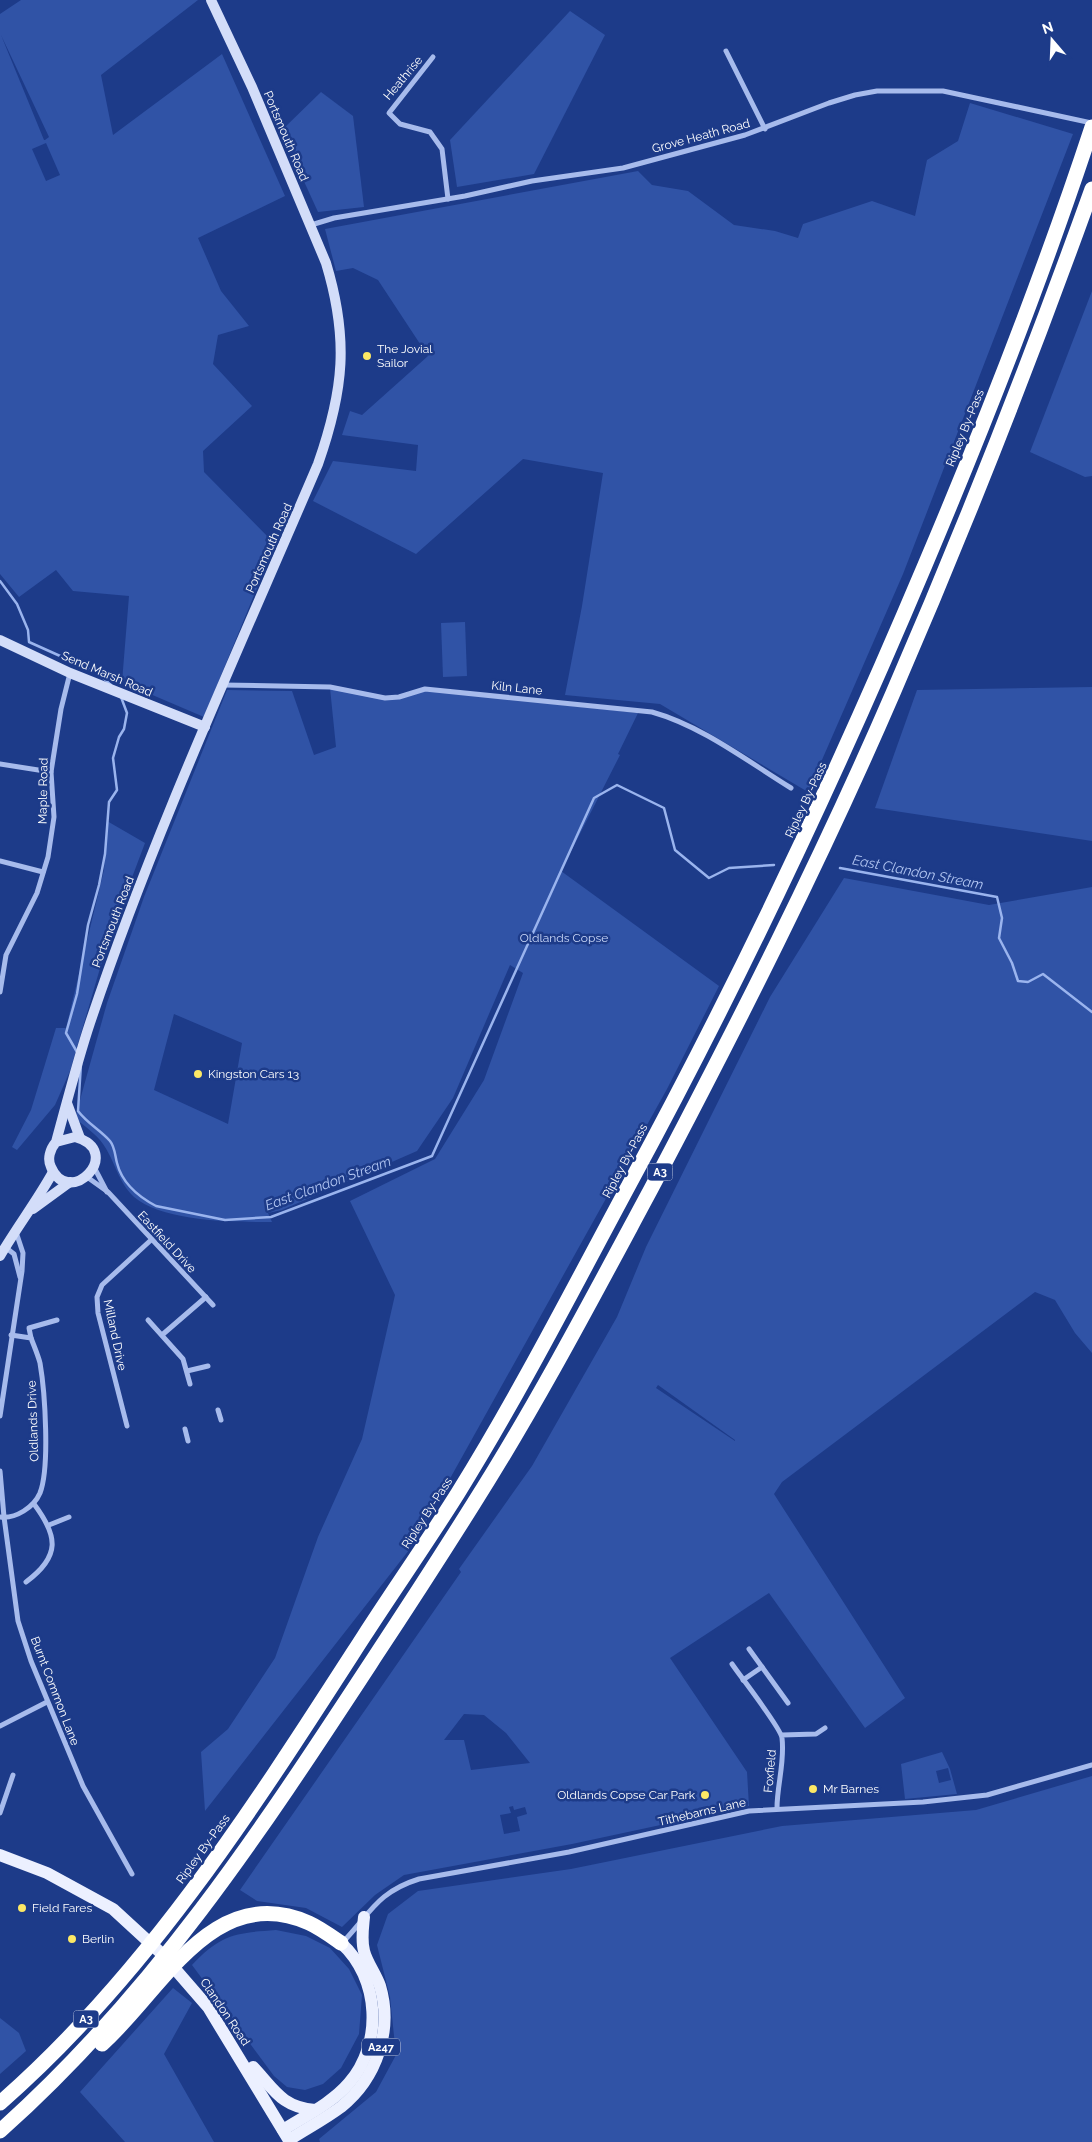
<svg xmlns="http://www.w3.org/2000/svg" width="1092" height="2142" viewBox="0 0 1092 2142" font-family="Raleway,sans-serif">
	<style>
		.green { fill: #3053a6; fill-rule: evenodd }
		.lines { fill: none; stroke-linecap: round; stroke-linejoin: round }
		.stream { stroke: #9ab4ee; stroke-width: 2.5 }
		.street { stroke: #a7bbec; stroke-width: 5 }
		.secondary { stroke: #d3ddf9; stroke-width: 10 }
		.primary { stroke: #ecf0ff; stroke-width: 12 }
		.highway { stroke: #fff; stroke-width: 15 }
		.poi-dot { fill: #fce865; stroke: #1d3b89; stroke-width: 2 }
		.labels { text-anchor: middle; stroke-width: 5; stroke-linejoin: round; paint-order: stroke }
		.shield { fill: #1d3b89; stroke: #bbc4dc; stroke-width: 1 }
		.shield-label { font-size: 11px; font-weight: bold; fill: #fff }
		.street-label { font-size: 12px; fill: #fff; stroke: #1d3b89 }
		.poi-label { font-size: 12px; fill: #fff; stroke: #1d3b89; text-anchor: start }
		.park-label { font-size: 12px; fill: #ccd9f9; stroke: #1d3b89 }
		.water-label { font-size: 14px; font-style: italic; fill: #b2c6f3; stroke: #1d3b89 }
	</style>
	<rect width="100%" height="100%" fill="#1d3b89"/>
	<g class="green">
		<path d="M21,0H198L101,75L113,135L222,54L285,196L198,238L221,291L249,326L218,335L213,364L252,406L203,451L204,472L275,544L204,717L122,682L129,596L73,591L56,570L19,597L0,574V14ZM1,35L49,137L45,140H44ZM46,143L60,175L46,181L32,149Z"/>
		<polygon points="570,11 605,35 534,174 457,187 450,140"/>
		<polygon points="321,92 353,116 364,207 318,212 281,131"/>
		<polygon points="970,103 1073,134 903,574 808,792 660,704 565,695 582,606 603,473 523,459 416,554 313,501 333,461 416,471 418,445 342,435 350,411 362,415 428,356 378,280 353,268 336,271 325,229 638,171 652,185 688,191 734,225 775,231 798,238 803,224 872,201 915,216 927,160 958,141"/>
		<polygon points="1092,291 1092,476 1085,477 1030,452"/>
		<polygon points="465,622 467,676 443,677 441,623"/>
		<polygon points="1092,687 1092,841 875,808 917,690"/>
		<path d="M330,688L385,699L425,690L638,713L618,754L620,755L561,871L719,986L667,1089L413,1545L205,1811L201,1752L228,1729L275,1658L318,1537L362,1439L395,1295L350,1201L435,1159L484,1080L523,973L510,965L453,1098L417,1151L282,1210L268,1213L272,1222C235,1222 163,1222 134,1197C118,1182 115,1161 103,1144C96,1134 84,1126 75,1118L107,1003L144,897L227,690L292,691L314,755L336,747ZM174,1014L242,1043L228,1124L154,1090Z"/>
		<polygon points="107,821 145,843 108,941 70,1071 55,1105 17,1150 12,1147 31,1110 56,1028 66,1028 104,870"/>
		<path d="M844,878L989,905L1092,887V1353L1075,1333L1055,1300L1035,1292L782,1482L774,1494L905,1698L865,1728L769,1593L670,1658L747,1772L749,1806L572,1844L404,1875L375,1895L342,1927L306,1908L257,1901L240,1890L461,1572L459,1569L532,1466L617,1317L646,1247L770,997ZM658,1385L735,1440V1441L656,1388ZM464,1714L484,1715L506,1733L530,1763L471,1770L464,1740H444ZM513,1806L514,1810L525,1807L527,1814L517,1817L520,1831L504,1834L500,1815L511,1813L509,1807Z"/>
		<path d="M942,1752L950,1769L957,1794L905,1799L901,1764ZM948,1768L951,1780L939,1783L936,1771Z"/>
		<polygon points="1092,1776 1092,2142 320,2142 319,2139 376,2092 396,2055 390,1997 377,1945 388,1914 418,1891 571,1869 782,1826 976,1810"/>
		<path d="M276,1930L306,1936L330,1948L349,1969L362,1995L359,2034L341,2068L323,2084L305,2090L287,2087L274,2076L192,1965C221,1934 235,1933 276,1930Z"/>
		<polygon points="173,1988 192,2003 164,2054 214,2142 125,2142 80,2092"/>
		<polygon points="0,2018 19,2033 26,2051 0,2074"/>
	</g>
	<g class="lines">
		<g class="stream">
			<polyline points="0,581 17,604 28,630 29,642 98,673 111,685"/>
			<polyline points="840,868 997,897 1002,918 999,938 1012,963 1018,981 1028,982 1043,974 1092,1012"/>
			<polyline points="77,1052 66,1033 77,994 88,925 99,885 105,854 109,802 117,790 113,758 119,737 124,729 127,713 121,697"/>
			<path d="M81,1064L78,1111C87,1123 100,1130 110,1141C115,1147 115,1156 117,1163C122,1183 139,1197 156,1206L225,1220L271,1217L432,1156L594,798L617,785L664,808L675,850L709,878L729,868L774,865"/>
		</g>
		<g class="street">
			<polyline points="726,51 765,129"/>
			<polyline points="433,57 389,113 400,124 430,132 442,149 448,199"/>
			<polyline points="311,225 334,218 465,196 532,181 623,168 745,135 829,103 855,95 877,91 943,91 1092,123"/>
			<path d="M223,685L330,687L385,698L399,697L425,689L652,712C702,726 747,761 791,788"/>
			<polyline points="0,764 51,772"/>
			<polyline points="0,861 43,872"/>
			<polyline points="0,992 6,955 37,893 48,857 54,817 51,772 61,709 70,673"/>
			<polyline points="94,1167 107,1192"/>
			<polyline points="87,1177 108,1192 213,1305"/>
			<polyline points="5,1247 14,1254 20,1277"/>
			<polyline points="148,1320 183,1359 190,1384"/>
			<polyline points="162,1335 206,1297"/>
			<polyline points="31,1338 29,1328 57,1320"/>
			<polyline points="187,1371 208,1366"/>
			<polyline points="218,1410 221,1420"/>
			<polyline points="0,1416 22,1271 23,1253 16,1232"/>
			<polyline points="127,1426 98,1313 97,1297 102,1285 151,1240"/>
			<polyline points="185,1429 188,1441"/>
			<polyline points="0,1471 4,1517 18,1621 31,1661 83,1786 132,1874"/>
			<path d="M0,1517C16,1519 34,1507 40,1493C50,1467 45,1392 40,1363C38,1355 34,1346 31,1338L11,1335"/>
			<polyline points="49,1525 69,1517"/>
			<path d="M26,1582C61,1556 58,1536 34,1504"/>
			<polyline points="749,1649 762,1667"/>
			<path d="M732,1664C740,1676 781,1728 782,1738C785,1762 777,1785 777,1808"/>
			<polyline points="743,1680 762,1667 788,1703"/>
			<polyline points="0,1726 47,1702"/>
			<polyline points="782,1735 816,1734 825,1728"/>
			<polyline points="0,1813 13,1775"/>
			<path d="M342,1943C370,1914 377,1892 419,1879L569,1852L749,1811L923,1802L987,1795L1092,1765"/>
		</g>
		<g class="secondary">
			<polyline points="0,640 70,673 205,727"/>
			<polyline points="67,1103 80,1138"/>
			<path d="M56,1142L75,1137C126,1151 69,1210 51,1167C47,1159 50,1149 56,1142C67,1102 77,1062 90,1023C154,832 239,649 318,464C344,390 349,339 326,263L252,87L211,0"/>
			<polyline points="33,1209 70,1182"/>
			<path d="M0,1256C17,1227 37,1201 53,1172"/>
		</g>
		<g class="primary">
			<polyline points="0,1855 47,1873 113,1909 162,1954 208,2007 290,2142"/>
			<path d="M253,2067C274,2089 281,2107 315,2110"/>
			<path d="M283,2130C305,2116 332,2103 349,2083C383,2044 380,1978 341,1943"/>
			<path d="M289,2140C306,2129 325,2119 341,2107C377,2078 393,2030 380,1986C376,1974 367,1963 364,1951C361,1940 363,1928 364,1917"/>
		</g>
		<g class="highway">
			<path d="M102,2044C161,1992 213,1880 309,1923C320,1928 331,1936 341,1943"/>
			<path d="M0,2103C150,1972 257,1802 364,1636C395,1588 428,1541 458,1493C520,1393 574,1287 630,1183C739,982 836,776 925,565C986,421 1043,276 1092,127"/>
			<path d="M0,2131C157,1991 262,1829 376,1655C409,1605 442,1554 474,1503C538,1402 594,1295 651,1189C737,1026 820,862 893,693C965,527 1031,359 1092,189"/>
		</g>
	</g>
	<g class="poi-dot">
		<circle cx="367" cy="356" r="5"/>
		<circle cx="198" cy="1074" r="5"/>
		<circle cx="813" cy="1789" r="5"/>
		<circle cx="705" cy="1795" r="5"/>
		<circle cx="22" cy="1908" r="5"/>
		<circle cx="72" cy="1939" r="5"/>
	</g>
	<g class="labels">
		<g class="shield">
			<rect x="647.5" y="1163.5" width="25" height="17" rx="4"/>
			<rect x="73.5" y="2010.5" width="25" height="17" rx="4"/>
			<rect x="362" y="2038.5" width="38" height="17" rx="4"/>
		</g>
		<g class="shield-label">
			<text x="660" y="1176">A3</text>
			<text x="86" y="2023">A3</text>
			<text x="381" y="2051">A247</text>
		</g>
		<g class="street-label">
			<text transform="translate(403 78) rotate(-50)" y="4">Heathrise</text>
			<text transform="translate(286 136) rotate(67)" y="4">Portsmouth Road</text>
			<text transform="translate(701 136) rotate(-15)" y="4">Grove Heath Road</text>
			<text transform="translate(965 428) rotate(-68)" y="4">Ripley By-Pass</text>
			<text transform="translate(269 548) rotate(-66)" y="4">Portsmouth Road</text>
			<text transform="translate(107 674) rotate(23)" y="4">Send Marsh Road</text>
			<text transform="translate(517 688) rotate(6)" y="4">Kiln Lane</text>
			<text transform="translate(43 791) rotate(-89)" y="4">Maple Road</text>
			<text transform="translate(806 800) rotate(-65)" y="4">Ripley By-Pass</text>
			<text transform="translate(113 922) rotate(-69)" y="4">Portsmouth Road</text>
			<text transform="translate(625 1161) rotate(-62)" y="4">Ripley By-Pass</text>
			<text transform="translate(167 1242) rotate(47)" y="4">Eastfield Drive</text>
			<text transform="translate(115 1335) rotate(78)" y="4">Milland Drive</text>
			<text transform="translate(33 1421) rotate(-92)" y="4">Oldlands Drive</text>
			<text transform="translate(427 1513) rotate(-57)" y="4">Ripley By-Pass</text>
			<text transform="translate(55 1691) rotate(69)" y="4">Burnt Common Lane</text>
			<text transform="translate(770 1771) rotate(-85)" y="4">Foxfield</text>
			<text transform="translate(702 1812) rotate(-13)" y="4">Tithebarns Lane</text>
			<text transform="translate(203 1849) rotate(-54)" y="4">Ripley By-Pass</text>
			<text transform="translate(225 2012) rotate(56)" y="4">Clandon Road</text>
		</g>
		<g class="poi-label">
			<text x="377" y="353">The Jovial<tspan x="377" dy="14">Sailor</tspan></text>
			<text x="208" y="1078">Kingston Cars 13</text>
			<text x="823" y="1793">Mr Barnes</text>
			<text x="695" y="1799" text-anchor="end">Oldlands Copse Car Park</text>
			<text x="32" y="1912">Field Fares</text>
			<text x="82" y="1943">Berlin</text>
		</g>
		<g class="park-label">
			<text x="564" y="942">Oldlands Copse</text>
		</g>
		<g class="water-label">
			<text transform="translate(918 872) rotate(11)" y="5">East Clandon Stream</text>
			<text transform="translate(328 1183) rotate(-20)" y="5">East Clandon Stream</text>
		</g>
	</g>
	<g transform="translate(1052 40) rotate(341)" stroke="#1d3b89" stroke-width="4" paint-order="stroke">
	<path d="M0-4L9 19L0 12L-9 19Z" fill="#ffffff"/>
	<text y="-8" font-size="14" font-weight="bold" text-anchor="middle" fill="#ffffff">N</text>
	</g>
</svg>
